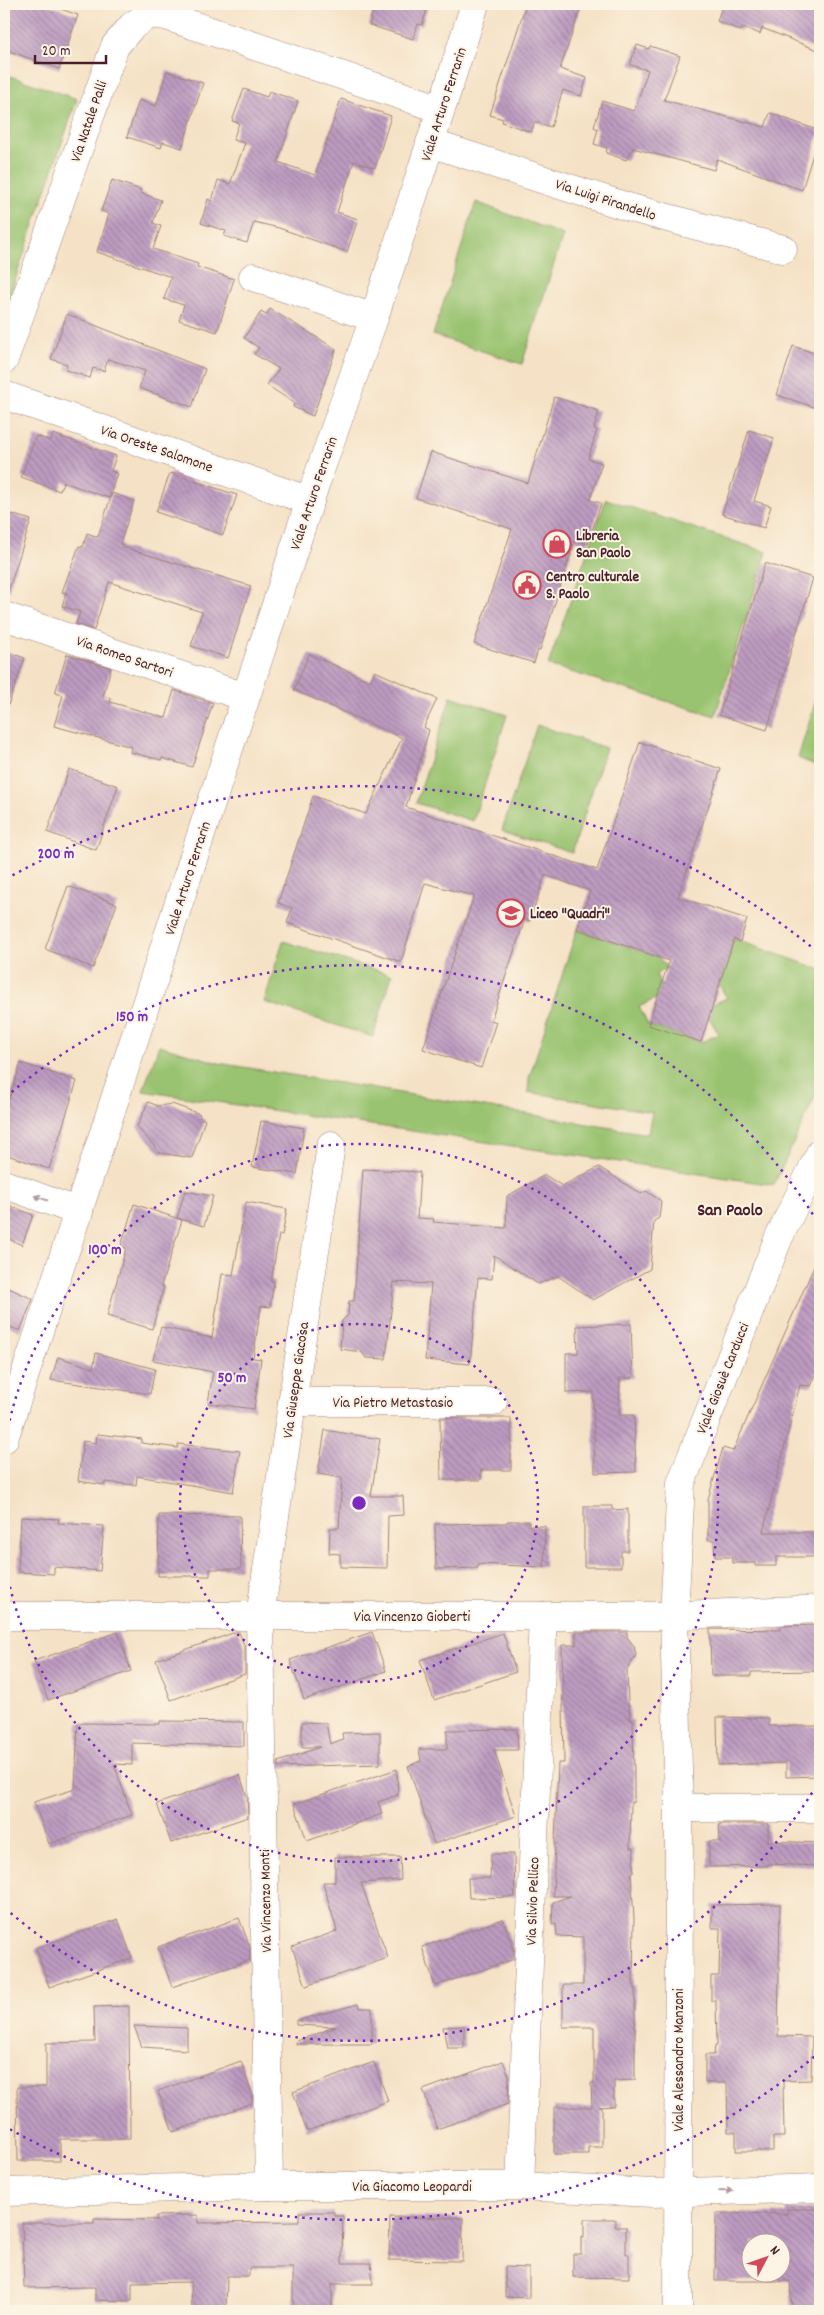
<svg xmlns="http://www.w3.org/2000/svg" width="824" height="2315" viewBox="0 0 824 2315" font-family="Dekko,sans-serif">
	<style>
		.green { fill: #99c36f; stroke: #72714d }
		.building { fill: url(#building-back-hatch); fill-rule: evenodd }
		.lines { fill: none; stroke-linecap: round; stroke-linejoin: round }
		.minor-casing { stroke: #a08078; stroke-width: 29 }
		.minor { stroke: #fff; stroke-width: 28 }
		.oneway { fill: #ae9aa0 }
		.ring { fill: none; stroke: #7b2cbf; stroke-width: 2.5; stroke-dasharray: 2.5 5 }
		.labels { text-anchor: middle; stroke-width: 4; stroke-linejoin: round; paint-order: stroke }
		.street-label { font-size: 15px; fill: #4a1f2b; stroke: #fcf5e5 }
		.poi-label { font-size: 15px; font-weight: bold; fill: #4a1f2b; stroke: #fcf5e5; text-anchor: start }
		.quarter-label { font-size: 18px; font-weight: bold; fill: #4a1f2b; stroke: #fcf5e5 }
		.centre { fill: #7b2cbf; stroke: #fcf5e5; stroke-width: 2.5 }
		.ring-label { font-size: 15px; text-anchor: middle; font-weight: bold; fill: #7b2cbf; stroke: #fcf5e5; stroke-width: 4; stroke-linejoin: round; paint-order: stroke }
	</style>
	<defs>
		<pattern id="building-back-hatch" width="6" height="6" patternUnits="userSpaceOnUse" patternTransform="scale(1.25)"><rect width="6" height="6" fill="#bd9bc1"/><path d="M-1 5l2 2M0 0l6 6M5-1l2 2" fill="none" stroke="#9c7e9d"/></pattern>
	</defs>
	<rect width="100%" height="100%" fill="#fcf5e5"/>
	<filter id="ink" filterUnits="userSpaceOnUse"><feTurbulence type="fractalNoise" baseFrequency=".02" numOctaves="2"/><feDisplacementMap in="SourceGraphic" scale="10" xChannelSelector="R" yChannelSelector="G"/><feConvolveMatrix kernelMatrix="1 2 1 2 8 2 1 2 1" color-interpolation-filters="sRGB"/></filter>
	<filter id="wash" filterUnits="userSpaceOnUse"><feTurbulence type="fractalNoise" baseFrequency=".0096" numOctaves="4" result="noise"/><feDisplacementMap in="SourceGraphic" scale="20" xChannelSelector="R" yChannelSelector="G"/><feGaussianBlur stdDeviation="1.12" result="paint"/><feColorMatrix in="noise" values="0 0 0 0 0 0 0 0 0 0 0 0 0 0 0 0 0 1.4 0 .05"/><feComposite in="paint" operator="in"/></filter>
	<g filter="url(#wash)">
		<rect width="100%" height="100%" fill="#f5e2c6"/>
		<g class="green">
			<polygon points="4,74 77,99 4,312"/>
			<polygon points="476,202 563,235 522,364 433,335"/>
			<polygon points="606,499 767,552 715,716 548,665"/>
			<polygon points="820,687 820,767 798,758"/>
			<polygon points="451,696 507,715 473,821 416,803"/>
			<polygon points="537,725 606,748 572,853 502,830"/>
			<polygon points="577,929 658,957 667,968 656,974 661,986 657,998 639,1007 648,1025 701,1042 719,1034 709,1018 713,1004 727,998 719,985 734,939 820,969 820,1086 774,1185 143,1091 159,1045 219,1063 648,1134 652,1112 528,1092 529,1078"/>
			<polygon points="283,941 392,975 373,1037 264,1002"/>
		</g>
		<g id="blocks">
			<g class="building">
				<polygon points="4,4 46,4 78,15 59,69 4,49"/>
				<polygon points="369,4 429,4 422,25 418,24 413,39 369,25 373,10 368,8"/>
				<polygon points="526,4 582,4 560,69 587,78 581,96 563,90 551,127 535,122 531,132 502,122 503,119 490,115"/>
				<polygon points="723,4 820,4 820,51 762,28 760,34 743,27 741,31 717,21"/>
				<polygon points="637,45 649,49 650,46 680,56 664,100 765,127 770,113 820,131 802,190 717,159 714,170 633,148 626,160 606,153 607,148 594,144 598,129 594,127 602,101 634,111 648,70 630,65"/>
				<polygon points="167,71 203,83 182,148 163,142 161,148 127,137 139,100 156,106"/>
				<polygon points="244,89 267,97 269,91 298,101 278,162 315,175 341,99 391,116 375,168 354,161 337,212 358,219 347,252 279,228 254,222 247,243 224,236 226,231 201,223 208,199 212,201 218,180 230,184 245,143 233,140 239,123 232,121"/>
				<polygon points="112,180 141,190 140,193 161,200 153,223 161,226 153,249 198,264 197,267 234,279 217,332 179,320 184,305 164,299 171,277 97,252 109,214 101,211"/>
				<polygon points="270,309 336,349 313,416 293,407 294,403 267,385 279,369 254,354 259,348 244,338 261,312 266,315"/>
				<polygon points="67,314 205,369 192,407 139,388 145,371 108,359 104,371 93,368 90,378 66,370 67,364 51,359"/>
				<polygon points="793,346 820,355 820,409 777,395"/>
				<polygon points="554,397 599,411 594,429 597,430 588,459 602,463 590,500 601,503 588,544 575,540 540,650 538,650 534,663 474,644 512,529 416,498 431,452 528,483"/>
				<polygon points="749,430 774,438 754,501 771,506 764,528 722,514"/>
				<polygon points="53,434 116,456 111,471 117,473 109,498 63,482 60,491 21,477 36,436 51,441"/>
				<polygon points="170,473 237,495 223,535 156,512"/>
				<polygon points="112,493 134,501 120,544 123,545 122,547 251,586 228,658 191,646 202,612 109,582 94,630 76,624 80,612 62,606 66,593 62,592 79,546 83,547 87,533 98,537"/>
				<polygon points="4,512 31,520 8,592 4,591"/>
				<polygon points="765,563 813,578 767,730 719,715"/>
				<polygon points="4,651 25,658 6,711 4,710"/>
				<polygon points="67,654 111,668 103,696 111,698 110,702 166,718 174,690 213,703 192,767 162,758 161,760 130,752 132,747 54,726 63,695 55,693"/>
				<polygon points="309,654 370,681 375,671 437,699 424,727 429,730 406,807 597,870 640,742 721,769 678,897 747,919 740,942 734,939 701,1042 648,1025 669,961 577,929 590,891 545,875 530,921 525,919 491,1020 496,1022 481,1068 423,1049 474,896 425,883 401,962 287,923 292,908 278,903 313,796 366,814 402,738 294,690"/>
				<polygon points="69,769 118,786 96,850 47,832"/>
				<polygon points="68,886 117,904 93,968 45,949"/>
				<polygon points="21,1063 77,1081 49,1169 4,1154 4,1115"/>
				<polygon points="148,1102 158,1106 172,1104 200,1114 199,1117 205,1120 192,1158 160,1153 137,1127"/>
				<polygon points="261,1121 304,1128 297,1174 252,1167"/>
				<polygon points="599,1167 641,1194 646,1191 661,1201 659,1218 654,1221 650,1269 593,1300 558,1276 538,1284 494,1255 492,1279 478,1278 470,1364 425,1360 431,1284 394,1282 386,1359 366,1358 362,1352 340,1349 342,1321 348,1315 349,1301 354,1301 363,1169 420,1172 417,1218 434,1219 433,1222 506,1228 507,1196 545,1175 562,1186"/>
				<polygon points="185,1191 213,1196 204,1226 177,1218"/>
				<polygon points="246,1202 287,1209 282,1235 279,1235 271,1281 274,1282 270,1307 261,1306 253,1358 261,1359 254,1409 208,1403 213,1372 153,1360 161,1327 212,1338 222,1274 233,1275"/>
				<polygon points="4,1203 33,1215 22,1245 4,1237"/>
				<polygon points="134,1204 182,1220 161,1286 164,1287 152,1329 107,1316 126,1248 121,1246"/>
				<polygon points="820,1253 820,1365 811,1386 800,1385 763,1532 820,1532 820,1557 776,1557 776,1566 755,1566 755,1563 733,1563 731,1557 715,1557 714,1540 708,1540 708,1499 723,1448 733,1451"/>
				<polygon points="4,1286 33,1299 20,1331 4,1324"/>
				<polygon points="631,1324 633,1378 620,1378 619,1415 634,1415 636,1472 595,1473 593,1392 566,1393 566,1353 578,1353 577,1326"/>
				<polygon points="96,1353 155,1369 150,1394 51,1380 58,1357 93,1368"/>
				<polygon points="440,1418 511,1418 511,1470 481,1470 481,1480 441,1480"/>
				<polygon points="325,1430 380,1439 371,1496 403,1496 404,1515 388,1516 387,1568 340,1567 340,1554 329,1553 330,1528 339,1528 342,1478 318,1474"/>
				<polygon points="97,1434 142,1439 141,1443 178,1448 178,1444 240,1451 233,1492 137,1476 136,1485 105,1482 105,1485 78,1481 83,1441 96,1443"/>
				<polygon points="584,1506 612,1506 612,1510 628,1509 628,1551 621,1551 621,1567 584,1567"/>
				<polygon points="159,1515 240,1516 241,1569 210,1569 210,1576 158,1576"/>
				<polygon points="21,1517 59,1519 58,1523 104,1526 100,1571 54,1567 54,1574 18,1572"/>
				<polygon points="507,1521 529,1521 529,1526 545,1526 544,1567 478,1564 478,1568 436,1569 435,1524 507,1523"/>
				<polygon points="820,1625 820,1671 751,1672 751,1676 711,1676 710,1629 781,1630 781,1626"/>
				<polygon points="118,1632 131,1671 48,1700 34,1661"/>
				<polygon points="236,1632 239,1632 245,1648 245,1674 171,1700 156,1660"/>
				<polygon points="372,1632 386,1671 304,1700 290,1660"/>
				<polygon points="576,1632 627,1632 627,1637 634,1646 636,1655 627,1670 628,1704 629,1705 630,1720 633,1720 634,1776 634,1802 631,1802 630,1848 634,1848 633,1873 631,1873 634,1918 633,1985 635,1985 635,2080 614,2081 614,2106 599,2107 602,2107 602,2147 588,2147 588,2154 554,2154 554,2107 592,2107 591,2083 594,2083 594,2027 563,2027 563,1985 583,1985 583,1937 557,1936 556,1924 552,1924 553,1902 571,1896 553,1896 558,1763 564,1763 562,1645 576,1645"/>
				<polygon points="503,1633 516,1672 434,1700 420,1660"/>
				<polygon points="717,1717 769,1718 769,1726 820,1726 820,1776 786,1777 786,1763 718,1765"/>
				<polygon points="160,1721 244,1722 244,1746 132,1743 132,1765 114,1764 132,1815 49,1844 34,1802 75,1789 78,1723 160,1724"/>
				<polygon points="302,1722 326,1723 330,1744 343,1739 342,1733 380,1732 380,1764 278,1767 278,1762 320,1747 302,1747"/>
				<polygon points="517,1729 518,1750 494,1750 516,1816 434,1844 408,1766 421,1761 419,1749 447,1749 447,1730"/>
				<polygon points="397,1769 398,1795 378,1802 382,1814 307,1841 294,1804"/>
				<polygon points="240,1775 247,1797 248,1817 171,1843 157,1804"/>
				<polygon points="719,1824 768,1824 768,1841 820,1843 820,1866 768,1864 768,1866 709,1867 709,1841 720,1841"/>
				<polygon points="491,1854 514,1854 515,1897 469,1898 468,1878 490,1878"/>
				<polygon points="335,1857 400,1857 401,1880 361,1883 388,1958 306,1986 292,1947 337,1931 323,1882 335,1882"/>
				<polygon points="780,1904 778,2036 812,2037 811,2080 783,2081 784,2137 773,2137 773,2151 736,2151 736,2132 728,2132 727,2083 705,2083 705,2055 714,2055 715,2045 717,2045 716,2001 711,2001 711,1976 719,1976 720,1928 712,1928 712,1905"/>
				<polygon points="239,1918 250,1947 250,1960 172,1987 158,1947"/>
				<polygon points="118,1919 132,1958 49,1987 36,1948"/>
				<polygon points="503,1919 514,1951 514,1959 435,1986 422,1947"/>
				<polygon points="358,2004 359,2008 372,2008 372,2044 296,2044 296,2041 336,2027 296,2025 296,2021"/>
				<polygon points="129,2006 130,2139 60,2139 60,2161 18,2161 17,2087 46,2087 46,2043 95,2042 94,2007"/>
				<polygon points="134,2026 187,2028 187,2050 142,2047"/>
				<polygon points="464,2026 464,2048 447,2048 443,2027"/>
				<polygon points="241,2061 252,2095 252,2103 173,2132 158,2091"/>
				<polygon points="503,2061 509,2076 508,2104 437,2129 423,2090"/>
				<polygon points="374,2062 388,2101 307,2131 293,2092"/>
				<path d="M787,2209H820V2311H792L790,2281H715L716,2213L787,2214ZM752,2242H782V2272H752Z"/>
				<polygon points="299,2212 334,2212 334,2216 343,2216 342,2263 371,2263 373,2284 332,2284 332,2310 293,2310 293,2268 249,2268 249,2276 227,2276 226,2311 192,2311 191,2282 132,2283 132,2301 95,2300 95,2287 24,2288 22,2223 94,2223 94,2219 157,2220 156,2216 198,2215 198,2223 299,2222"/>
				<polygon points="390,2217 463,2218 462,2261 389,2260"/>
				<polygon points="584,2219 615,2219 615,2227 626,2227 626,2254 629,2254 629,2278 573,2277 573,2254 581,2254 581,2236 584,2237"/>
				<polygon points="505,2267 529,2268 529,2298 505,2297"/>
			</g>
		</g>
	</g>
	<g filter="url(#ink)">
		<use href="#blocks" fill-opacity="0" stroke="#a08078" stroke-width="1"/>
		<g class="lines">
			<g class="minor-casing">
				<g id="minor">
					<polyline points="430,143 631,208 783,249"/>
					<polyline points="253,277 374,318"/>
					<polyline points="4,360 115,46 132,26 150,14 166,16 441,109"/>
					<polyline points="4,395 310,501"/>
					<polyline points="4,616 245,697"/>
					<polyline points="4,1184 79,1212"/>
					<polyline points="292,1402 493,1402"/>
					<polyline points="4,1439 316,482 374,318 475,4"/>
					<polyline points="4,1616 657,1616 820,1609"/>
					<polyline points="679,1808 820,1808"/>
					<polyline points="269,2186 260,1616 331,1145"/>
					<polyline points="520,2186 543,1616"/>
					<polyline points="4,2192 269,2186 520,2186 652,2193 820,2188"/>
					<polyline points="678,2311 679,1808 674,1616 681,1483 779,1237 820,1153"/>
				</g>
			</g>
			<use href="#minor" class="minor"/>
		</g>
		<defs><path id="oneway-solid" d="M-6-.8H1V-3.2L6.5 0L1 3.2V.8H-6Z" transform="scale(1.25)"/></defs>
		<g class="oneway">
			<use href="#oneway-solid" transform="translate(41 1198) rotate(-160)"/>
			<use href="#oneway-solid" transform="translate(726 2191) rotate(-1)"/>
		</g>
	</g>
	<g class="ring">
		<circle cx="359" cy="1503" r="179"/>
		<path d="M4 1450A359 359 0 1 1 4 1556"/>
		<path d="M820 1780A538 538 0 0 1 6 1909M6 1097A538 538 0 0 1 820 1226"/>
		<path d="M820 2052A717 717 0 0 1 6 2127M6 879A717 717 0 0 1 820 954"/>
	</g>
	<defs>
		<g id="shop-ring" transform="scale(1.4375)"><circle r="9.5" fill="#fcf5e5" stroke="#d1495b" stroke-width="1.5"/><path d="M-5-2.5h2.3a2.7 3.5 0 0 1 5.4 0H5L5.5 6h-11ZM-1.5-2.5h3a1.5 2.3 0 0 0-3 0Z" fill="#d1495b"/></g>
		<g id="civic-ring" transform="scale(1.4375)"><circle r="9.5" fill="#fcf5e5" stroke="#d1495b" stroke-width="1.5"/><path d="M-.6-6.5H3V-4.5H.6V-3L4-1V1h2V6H-6V1h2V-1L-.6-3ZM-1.2 2.5V6h2.4V2.5Z" fill="#d1495b"/></g>
		<g id="school-ring" transform="scale(1.4375)"><circle r="9.5" fill="#fcf5e5" stroke="#d1495b" stroke-width="1.5"/><path d="M0-5L7-2L0 1L-7-2ZM-4 1L0 2.5L4 1V4Q0 6-4 4Z" fill="#d1495b"/></g>
	</defs>
	<g fill-rule="evenodd">
		<use href="#shop-ring" x="557" y="544"/>
		<use href="#civic-ring" x="527" y="585"/>
		<use href="#school-ring" x="511" y="913"/>
	</g>
	<g class="labels">
		<g class="street-label">
			<text transform="translate(443 104) rotate(-72)" y="5">Viale Arturo Ferrarin</text>
			<text transform="translate(88 121) rotate(-71)" y="5">Via Natale Palli</text>
			<text transform="translate(606 199) rotate(18)" y="5">Via Luigi Pirandello</text>
			<text transform="translate(157 448) rotate(19)" y="5">Via Oreste Salomone</text>
			<text transform="translate(313 493) rotate(-71)" y="5">Viale Arturo Ferrarin</text>
			<text transform="translate(125 656) rotate(19)" y="5">Via Romeo Sartori</text>
			<text transform="translate(187 878) rotate(-72)" y="5">Viale Arturo Ferrarin</text>
			<text transform="translate(722 1378) rotate(-68)" y="5">Viale Giosuè Carducci</text>
			<text transform="translate(295 1380) rotate(-82)" y="5">Via Giuseppe Giacosa</text>
			<text x="393" y="1407">Via Pietro Metastasio</text>
			<text x="412" y="1621">Via Vincenzo Gioberti</text>
			<text transform="translate(265 1901) rotate(-91)" y="5">Via Vincenzo Monti</text>
			<text transform="translate(532 1901) rotate(-88)" y="5">Via Silvio Pellico</text>
			<text transform="translate(678 2060) rotate(-90)" y="5">Viale Alessandro Manzoni</text>
			<text x="412" y="2191">Via Giacomo Leopardi</text>
		</g>
		<g class="poi-label">
			<text x="576" y="540">Libreria<tspan x="576" dy="17">San Paolo</tspan></text>
			<text x="546" y="581">Centro culturale<tspan x="546" dy="17">S. Paolo</tspan></text>
			<text x="530" y="918">Liceo "Quadri"</text>
		</g>
		<g class="quarter-label">
			<text x="730" y="1215">San Paolo</text>
		</g>
	</g>
	<circle cx="359" cy="1503" r="8" class="centre"/>
	<g class="ring-label">
		<text x="56" y="858">200 m</text>
		<text x="132" y="1021">150 m</text>
		<text x="105" y="1254">100 m</text>
		<text x="232" y="1382">50 m</text>
	</g>
	<rect width="824" height="2315" fill="none" stroke="#fcf5e5" stroke-width="20"/>
	<g transform="translate(766 2258) rotate(49)"><circle r="24" fill="#fcf5e5" stroke="#b59f9b"/>
	<path d="M0-4L9 19L0 12L-9 19Z" fill="#d1495b"/>
	<text y="-8" font-size="14" font-weight="bold" text-anchor="middle" fill="#4a1f2b">N</text>
	</g>
	<path d="M35 55v8h71v-8" fill="none" stroke="#4a1f2b" stroke-width="2.5"/>
	<text x="42" y="55" font-size="15" fill="#4a1f2b" stroke="#fcf5e5" stroke-width="4" paint-order="stroke">20 m</text>
</svg>
